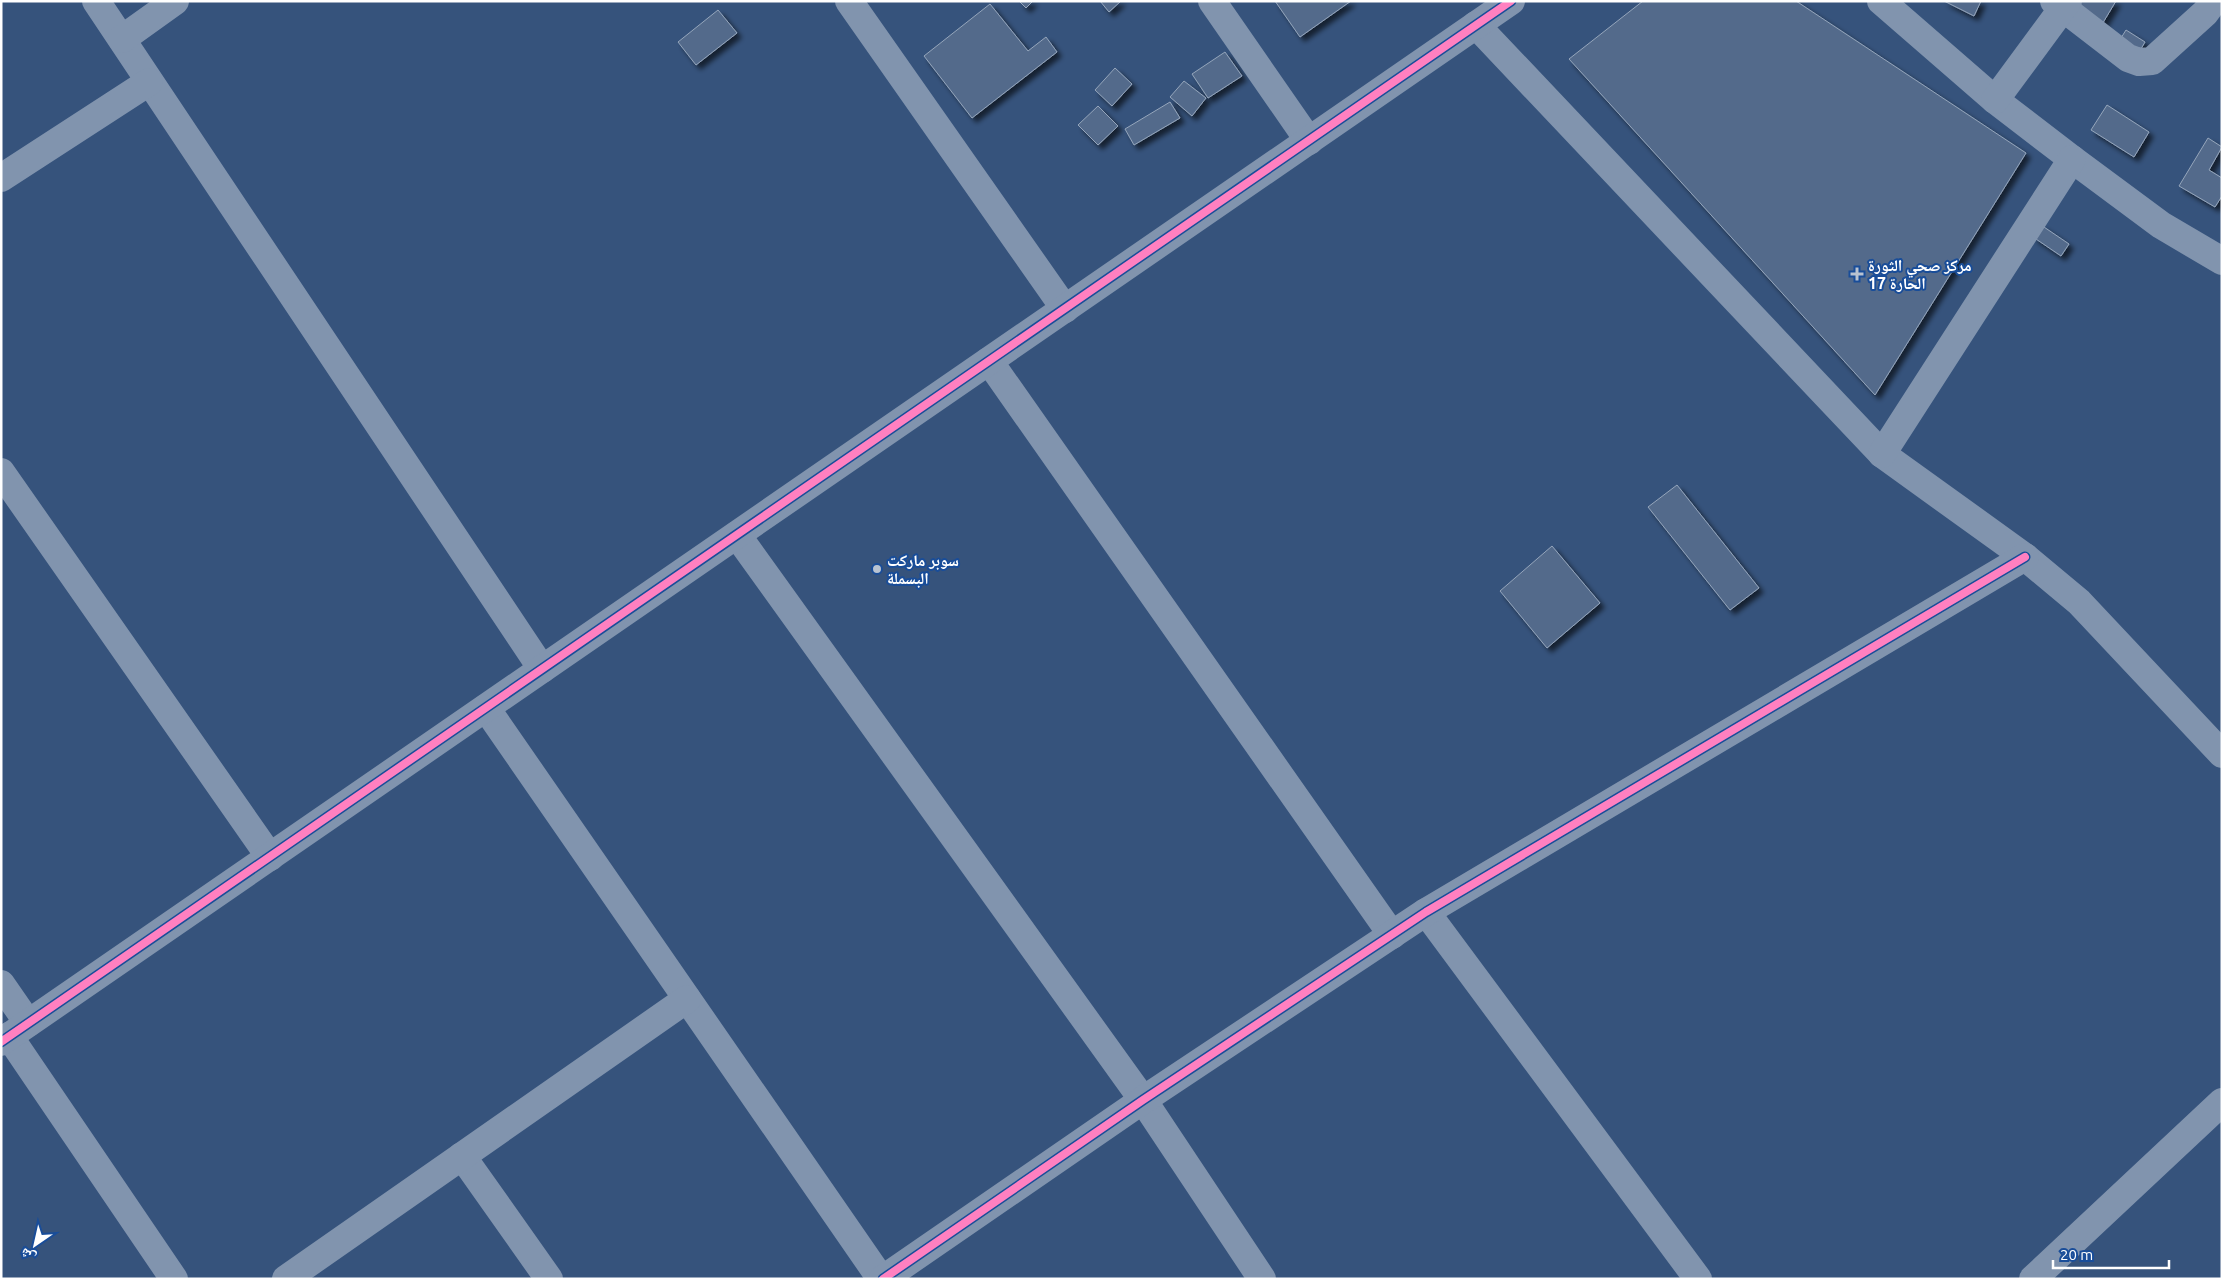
<svg xmlns="http://www.w3.org/2000/svg" width="2223" height="1280" viewBox="0 0 2223 1280" font-family="Ubuntu,'Noto Naskh Arabic',sans-serif">
	<style>
		.building { fill: #536b8b; stroke: #95a5bb; filter: url(#shadow) }
		.lines { fill: none; stroke-linecap: round; stroke-linejoin: round }
		.minor { stroke: #8194ae; stroke-width: 28 }
		.cycleway-casing { stroke: #194d99; stroke-width: 11 }
		.cycleway { stroke: #ff80c0; stroke-width: 8 }
		.poi-dot { fill: #b9c3d1; stroke: #194d99; stroke-width: 2 }
		.labels { text-anchor: middle; stroke-width: 4; stroke-linejoin: round; paint-order: stroke }
		.poi-label { font-size: 16px; font-weight: bold; fill: #fff; stroke: #194d99; text-anchor: start }
	</style>
	<defs>
		<filter id="shadow"><feDropShadow dx="4.5" dy="4.5" stdDeviation="2.5" flood-color="#0009"/></filter>
	</defs>
	<rect width="100%" height="100%" fill="#36537c"/>
	<g class="building">
		<polygon points="1019,1 1033,1 1026,8"/>
		<polygon points="1100,1 1121,1 1109,12"/>
		<polygon points="1275,1 1351,1 1300,37"/>
		<polygon points="1643,1 1796,1 2026,153 1875,395 1569,59"/>
		<polygon points="1944,1 1981,1 1974,16"/>
		<polygon points="2078,1 2116,1 2101,26 2074,9"/>
		<polygon points="990,4 1028,51 1046,37 1057,52 972,118 924,56"/>
		<polygon points="718,10 737,33 696,65 678,42"/>
		<polygon points="2126,30 2145,42 2131,66 2111,54"/>
		<polygon points="1225,52 1242,76 1208,98 1192,74"/>
		<polygon points="1115,68 1132,84 1112,106 1095,90"/>
		<polygon points="1184,81 1206,98 1192,116 1170,97"/>
		<polygon points="1170,102 1180,118 1134,145 1125,129"/>
		<polygon points="2107,105 2149,132 2134,157 2091,130"/>
		<polygon points="1098,106 1118,126 1098,145 1078,125"/>
		<polygon points="2208,138 2222,147 2209,170 2222,178 2222,196 2215,207 2179,186"/>
		<polygon points="2041,225 2069,244 2061,256 2033,237"/>
		<polygon points="1677,485 1759,588 1730,610 1648,507"/>
		<polygon points="1552,546 1600,603 1547,648 1500,591"/>
	</g>
	<g class="lines">
		<g class="minor">
			<polyline points="96,1 542,669"/>
			<polyline points="849,1 1065,309"/>
			<polyline points="1212,1 1309,141"/>
			<polyline points="1881,1 1995,100 2072,159 2161,225 2222,261"/>
			<polyline points="2054,1 2128,58 2139,62 2152,61 2205,13 2214,1"/>
			<polyline points="1476,25 1882,454 2025,557 2079,602 2222,754"/>
			<polyline points="122,39 175,1"/>
			<polyline points="1995,100 2068,1"/>
			<polyline points="1,178 149,82"/>
			<polyline points="989,361 1392,935"/>
			<polyline points="1882,454 2072,159"/>
			<polyline points="1,472 270,857"/>
			<polyline points="737,535 1143,1100 1262,1279"/>
			<polyline points="486,708 881,1279"/>
			<polyline points="1426,912 1698,1279"/>
			<polyline points="1,984 28,1023"/>
			<polyline points="9,1036 174,1279"/>
			<polyline points="1,1042 1511,1"/>
			<polyline points="462,1156 549,1279"/>
			<polyline points="286,1279 687,999"/>
			<polyline points="883,1279 1143,1100 1426,912 2025,557"/>
			<polyline points="2033,1279 2222,1102"/>
		</g>
		<g class="cycleway-casing">
			<g id="cycleway">
				<polyline points="1,1042 1511,1"/>
				<polyline points="883,1279 1143,1100 1426,912 2025,557"/>
			</g>
		</g>
		<use href="#cycleway" class="cycleway"/>
	</g>
	<g class="poi-dot">
		<path d="M1854.5 266.5h5v5h5v5h-5v5h-5v-5h-5v-5h5z"/>
		<circle cx="877" cy="569" r="5"/>
	</g>
	<g class="labels">
		<g class="poi-label">
			<text x="1868" y="271">مركز صحي الثورة<tspan x="1868" dy="18">الحارة 17</tspan></text>
			<text x="887" y="566">سوبر ماركت<tspan x="887" dy="18">البسملة</tspan></text>
		</g>
	</g>
	<rect width="2223" height="1280" fill="none" stroke="#ffffff" stroke-width="5"/>
	<g transform="translate(35 1245) rotate(214)" stroke="#194d99" stroke-width="4" paint-order="stroke">
	<path d="M0-4L9 19L0 12L-9 19Z" fill="#ffffff"/>
	<text y="-8" font-size="14" font-weight="bold" text-anchor="middle" fill="#ffffff">ش</text>
	</g>
	<path d="M2053 1260v8h116v-8" fill="none" stroke="#ffffff" stroke-width="2.5"/>
	<text x="2060" y="1260" font-size="15" fill="#ffffff" stroke="#194d99" stroke-width="4" paint-order="stroke">20 m</text>
</svg>
